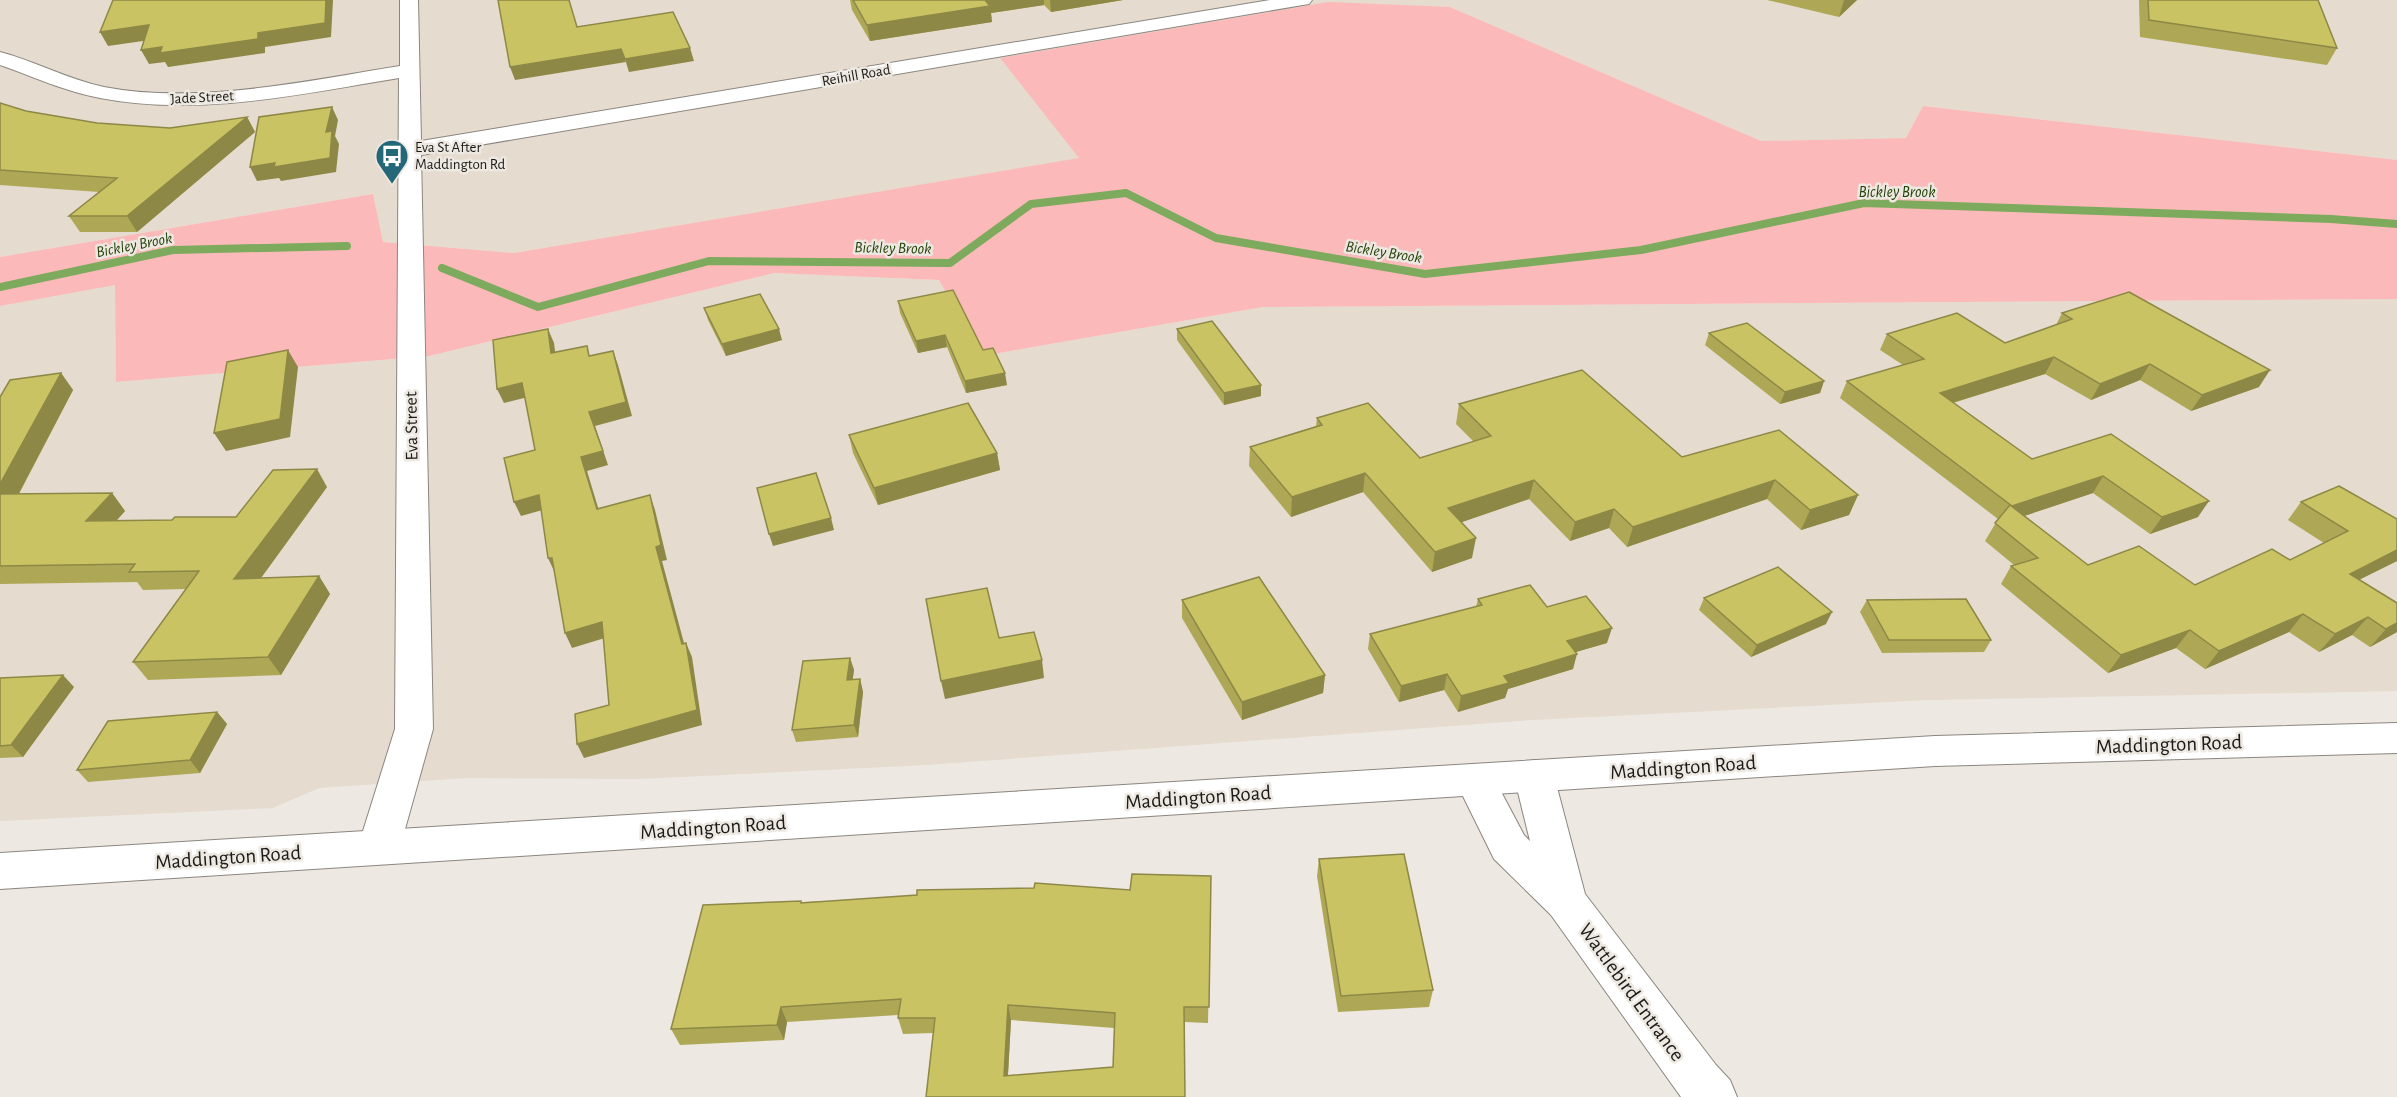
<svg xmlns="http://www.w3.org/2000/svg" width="2397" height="1097" viewBox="0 0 2397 1097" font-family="'Alegreya Sans',sans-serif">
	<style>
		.built { fill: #e5dbce }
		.green { fill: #fbbab9 }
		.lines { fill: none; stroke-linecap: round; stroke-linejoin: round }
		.stream { stroke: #7daa5c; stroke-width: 8 }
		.street-casing { stroke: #8b8680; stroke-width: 2 }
		.secondary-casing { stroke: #8b8680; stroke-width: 2 }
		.street { fill: #fff; fill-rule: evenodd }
		.secondary { fill: #fff; fill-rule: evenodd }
		.wall { fill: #aea856; fill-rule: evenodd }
		.shaded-wall { fill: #8d8846 }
		.building { fill: #cac364; stroke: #8d8846; stroke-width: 1.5; fill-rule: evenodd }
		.labels { text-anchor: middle; stroke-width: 5; stroke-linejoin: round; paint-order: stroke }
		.far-street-label { font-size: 15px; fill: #1c1a18; stroke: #ede8e1 }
		.far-poi-label { font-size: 15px; fill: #1c1a18; stroke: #ede8e1; text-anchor: start }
		.far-water-label { font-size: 16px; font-style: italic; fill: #254209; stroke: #ede8e1 }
		.street-label { font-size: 18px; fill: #1c1a18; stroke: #ede8e1 }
		.near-street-label { font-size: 21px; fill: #1c1a18; stroke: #ede8e1 }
	</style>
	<rect width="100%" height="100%" fill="#ede8e1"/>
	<g class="built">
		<polygon points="0,0 2397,0 2397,160 1923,106 1907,138 1761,141 1450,7 1000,58 1080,158 514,253 383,242 373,194 0,257"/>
		<polygon points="774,273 939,280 982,356 1263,307 2397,299 2397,691 1928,700 1532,720 926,765 638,779 467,778 319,788 273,808 0,821 0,306 115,284 116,382 429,356"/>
	</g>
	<polygon class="green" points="1328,2 1450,7 1761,141 1906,138 1923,106 2397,160 2397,299 1263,307 982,356 939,280 774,273 429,356 116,382 115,285 0,306 0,257 373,194 383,242 514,253 1079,158 1000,58"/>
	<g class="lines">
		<g class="stream">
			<polyline points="442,268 538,307 709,261 950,263 1031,204 1126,193 1216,238 1425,274 1641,250 1864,203 2331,219 2397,224"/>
			<polyline points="0,287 173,250 347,246"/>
		</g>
		<g class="street-casing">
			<g id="street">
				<path d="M400,0H418L421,141L1270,0H1312L1309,4L1303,5L421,155L433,729L400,847L394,859L379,864L364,859L358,847L395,729L399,78C301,94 199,117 100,98C66,92 32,76 0,65V52C35,61 69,80 104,87C197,105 306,81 400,66Z"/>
				<polygon points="1534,760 1548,765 1554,776 1585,894 1716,1065 1730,1080 1737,1097 1681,1097 1551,915 1494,859 1455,780 1461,769 1475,764 1489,769 1524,835 1530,841 1514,776 1520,765"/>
			</g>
		</g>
		<g class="secondary-casing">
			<polygon id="secondary" points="2397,723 2397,753 1935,766 0,889 0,853 1935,736"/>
		</g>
		<use href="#street" class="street"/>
		<use href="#secondary" class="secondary"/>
	</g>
	<g class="wall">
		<polygon points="850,0 1123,0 1051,12 1044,5 991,13 992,22 870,41 852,10"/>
		<polygon points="1767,0 1857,0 1839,17"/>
		<polygon points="2139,0 2318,0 2337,48 2327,65 2140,37"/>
		<polygon points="0,103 26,111 97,123 170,128 247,117 255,132 137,232 80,232 69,216 99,192 0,185"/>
		<polygon points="898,301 983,350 1007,385 966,393 947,347 918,353 900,313"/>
		<polygon points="704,308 782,340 726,356 708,320"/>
		<polygon points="2062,313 2259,387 2191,411 2140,380 2091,400 2045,374 1953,403 2032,459 2111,434 2198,517 2150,534 2093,493 2024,516 2088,565 2195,585 2290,560 2324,543 2288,520 2301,502 2397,519 2397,561 2359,580 2397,632 2370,647 2352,635 2319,652 2289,632 2205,669 2176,648 2108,673 2001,584 2011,566 2014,565 1985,541 1998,519 1840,398 1847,381 1903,365 1880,350 1887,334 2005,343 2056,325"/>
		<polygon points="1177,329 1261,385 1261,396 1224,405 1177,340"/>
		<polygon points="1709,333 1824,381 1820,393 1780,404 1705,345"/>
		<polygon points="61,373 73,390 19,494 112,493 125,511 116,521 172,520 236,517 327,487 261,578 319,576 330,594 281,675 148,680 133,662 186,589 143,590 137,582 0,584 0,397"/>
		<polygon points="1459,404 1682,457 1858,495 1849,515 1801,530 1767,499 1627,547 1609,528 1570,541 1529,499 1461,522 1472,558 1432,572 1363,492 1291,517 1249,466 1250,447 1316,426 1317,418 1420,458 1474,442 1456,424"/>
		<polygon points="849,435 997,453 1000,470 878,505 853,453"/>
		<polygon points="1704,598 1826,624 1751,657 1699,610"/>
		<polygon points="1478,599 1547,607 1607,643 1576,652 1573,669 1508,689 1505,698 1458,712 1444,690 1399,702 1368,649 1370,634 1476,607"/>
		<polygon points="1182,600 1325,675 1323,693 1242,720 1182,618"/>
		<polygon points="1867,600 1991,640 1984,652 1882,653 1860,612"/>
		<polygon points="850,658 854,670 852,680 860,679 863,692 858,737 796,742 792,730"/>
		<polygon points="0,678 74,687 23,757 0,758"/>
		<polygon points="217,712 227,724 200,773 88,782 77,770"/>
		<polygon points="1319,859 1433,990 1429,1007 1338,1012 1317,876"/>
		<path d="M1211,876L1208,1023L1185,1022V1097H926L933,1033L903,1034L898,1018V1015L787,1022L784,1040L680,1045L671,1029L802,902L1130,890ZM1011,1020L1114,1028L1113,1067L1008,1076Z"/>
	</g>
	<g class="shaded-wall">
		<polygon points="326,0 333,0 331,37 265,47 265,53 168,67 165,62 149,64 141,50 258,33"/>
		<polygon points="984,0 1044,0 1044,5 991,13 992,22 870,41 867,25"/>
		<polygon points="1050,0 1123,0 1051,12"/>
		<polygon points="1844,0 1857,0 1839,17"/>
		<polygon points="149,25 157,39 108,46 100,32"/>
		<polygon points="690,48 694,61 629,72 625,59"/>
		<polygon points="621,49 626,62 515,80 510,67"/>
		<polygon points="332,107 338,120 335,136 339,144 336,172 281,181 279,178 257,181 250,167 275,163 326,132"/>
		<polygon points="247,117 255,132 137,232 127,216"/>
		<polygon points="548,329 554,343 557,367 551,353"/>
		<polygon points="779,329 782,340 726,356 722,344"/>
		<polygon points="945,335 947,347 918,353 916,341"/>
		<polygon points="288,350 298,367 290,437 226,451 214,433"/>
		<polygon points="613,351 618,365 632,416 595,426 608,465 587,471 603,524 597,509 581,457 589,412"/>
		<polygon points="2054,357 2045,374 1932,409 1940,393"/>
		<polygon points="2150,364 2140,380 2091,400 2100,384"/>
		<polygon points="2270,370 2259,387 2191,411 2202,395"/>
		<polygon points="61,373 73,390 9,512 0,501 0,484"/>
		<polygon points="1005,373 1007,385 966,393 965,381"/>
		<polygon points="1824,381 1820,393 1780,404 1785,392"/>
		<polygon points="522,383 528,397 504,403 497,389"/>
		<polygon points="1261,385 1261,396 1224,405 1224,393"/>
		<polygon points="997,453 1000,470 878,505 874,488"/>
		<polygon points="317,469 327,487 247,597 234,579"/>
		<polygon points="1365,473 1363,492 1291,517 1292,497"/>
		<polygon points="2103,476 2093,493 2003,523 2012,506"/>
		<polygon points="1534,480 1529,499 1445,528 1448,508"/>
		<polygon points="1775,480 1767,499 1627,547 1633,527"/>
		<polygon points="112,493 125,511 100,539 86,521"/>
		<polygon points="539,495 546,509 521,516 514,502"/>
		<polygon points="650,495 655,510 667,560 662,561 688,658 682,644 656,547"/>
		<polygon points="1858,495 1849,515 1801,530 1810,510"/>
		<polygon points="2209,501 2198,517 2150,534 2162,517"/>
		<polygon points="1614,509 1609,528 1570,541 1575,522"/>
		<polygon points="831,518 834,530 773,546 769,534"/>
		<polygon points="1476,538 1472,558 1432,572 1435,552"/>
		<polygon points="2397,550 2397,561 2334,592 2350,574"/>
		<polygon points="548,558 552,558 555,573"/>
		<polygon points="319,576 330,594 281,675 268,657"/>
		<polygon points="1832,612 1826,624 1751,657 1757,645"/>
		<polygon points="2303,614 2289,632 2205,669 2219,651"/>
		<polygon points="2368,617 2352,635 2319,652 2335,634"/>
		<polygon points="602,622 608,637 572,648 565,633"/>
		<polygon points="2397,623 2397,632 2370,647 2386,629"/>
		<polygon points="1612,628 1607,643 1562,656 1567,641"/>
		<polygon points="2190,630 2176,648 2108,673 2121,655"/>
		<polygon points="686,643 692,657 702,725 584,758 577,744"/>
		<polygon points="1577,654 1573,669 1508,689 1505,698 1458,712 1461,696 1504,676"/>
		<polygon points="850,658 854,670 851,693 847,680"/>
		<polygon points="1042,660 1044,678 945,699 941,681"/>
		<polygon points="1447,674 1444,690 1399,702 1401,686"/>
		<polygon points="63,675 74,687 23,757 11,745"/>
		<polygon points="1325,675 1323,693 1242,720 1242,702"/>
		<polygon points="860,679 863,692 858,737 854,725"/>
		<polygon points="217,712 227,724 200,773 190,760"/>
		<polygon points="1008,1005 1011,1020 1007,1091 1004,1076"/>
		<polygon points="781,1007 787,1022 784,1040 777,1025"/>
	</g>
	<g class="building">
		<polygon points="113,0 326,0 325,23 258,33 258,39 160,53 162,47 141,50 149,25 100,32"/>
		<polygon points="498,0 569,0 577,27 673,12 690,48 625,59 621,49 510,67"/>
		<polygon points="853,0 985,0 990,6 867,25"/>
		<polygon points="2148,0 2318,0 2337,48 2149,20"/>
		<polygon points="0,103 26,111 97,123 170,128 247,117 127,216 69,216 117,178 0,170"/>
		<polygon points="332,107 326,132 332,131 330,158 274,167 275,163 250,167 259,117"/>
		<polygon points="953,290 983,350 993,348 1005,373 965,381 945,335 916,341 898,301"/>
		<polygon points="2129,292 2270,370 2202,395 2150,364 2100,384 2054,357 1940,393 2032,459 2111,434 2209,501 2162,517 2103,476 2012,506 1847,381 1924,359 1887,334 1957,313 2005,343 2072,319 2062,313"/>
		<polygon points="760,294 779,329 722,344 704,308"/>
		<polygon points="1212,321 1261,385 1224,393 1177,329"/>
		<polygon points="1747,323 1824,381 1785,392 1709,333"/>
		<polygon points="548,329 551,353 587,346 589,356 613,351 626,402 589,412 603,451 581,457 597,509 650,495 661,545 656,547 682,644 686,643 697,710 577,744 575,714 609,705 602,622 565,633 552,558 548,558 539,495 514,502 504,458 535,450 522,383 497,389 493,340"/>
		<polygon points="288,350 280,419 214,433 227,362"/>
		<polygon points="1582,370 1682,457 1779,430 1858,495 1810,510 1775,480 1633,527 1614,509 1575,522 1534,480 1448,508 1476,538 1435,552 1365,473 1292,497 1250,447 1322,425 1317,418 1368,403 1420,458 1491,436 1459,404"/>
		<polygon points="61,373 0,484 0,397 10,380"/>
		<polygon points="968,403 997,453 874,488 849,435"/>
		<polygon points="317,469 234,579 319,576 268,657 133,662 199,571 129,572 135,564 0,566 0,494 112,493 86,521 172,520 175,517 236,517 273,470"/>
		<polygon points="816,473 831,518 769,534 757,488"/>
		<polygon points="2339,486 2397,519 2397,550 2350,574 2397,603 2397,623 2386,629 2368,617 2335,634 2303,614 2219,651 2190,630 2121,655 2011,566 2038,558 1995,523 2010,505 2088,565 2139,546 2195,585 2272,549 2290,560 2348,531 2301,502"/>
		<polygon points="1778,567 1832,612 1757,645 1704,598"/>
		<polygon points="1259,577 1325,675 1242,702 1182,600"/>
		<polygon points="1530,585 1547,607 1586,596 1612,628 1567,641 1577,654 1504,676 1509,683 1461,696 1447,674 1401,686 1370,634 1482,605 1478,599"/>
		<polygon points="987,588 999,638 1034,632 1042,660 941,681 926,599"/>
		<polygon points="1966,599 1991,640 1889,640 1867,600"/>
		<polygon points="850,658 847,680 860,679 854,725 792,730 803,661"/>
		<polygon points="63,675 11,745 0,746 0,678"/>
		<polygon points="217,712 190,760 77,770 108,721"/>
		<polygon points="1404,854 1433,990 1341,996 1319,859"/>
		<path d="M1132,874L1211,876L1209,1007H1184L1185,1097H926L935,1018H898L901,999L781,1007L777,1025L671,1029L703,905L801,901V903L917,895V890L1034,888L1035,883L1130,890ZM1008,1005L1115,1013L1113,1067L1004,1076Z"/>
	</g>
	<defs>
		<g id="bus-pin" transform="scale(1.725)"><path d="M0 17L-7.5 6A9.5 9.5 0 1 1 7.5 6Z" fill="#236779" stroke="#ede8e1"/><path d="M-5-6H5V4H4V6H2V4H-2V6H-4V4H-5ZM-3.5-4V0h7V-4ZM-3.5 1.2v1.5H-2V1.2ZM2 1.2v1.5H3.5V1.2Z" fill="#fff"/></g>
	</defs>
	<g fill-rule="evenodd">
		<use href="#bus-pin" x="392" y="156"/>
	</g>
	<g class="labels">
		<g class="far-street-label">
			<text transform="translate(856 75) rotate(-10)" y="5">Reihill Road</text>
			<text transform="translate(202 97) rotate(-3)" y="5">Jade Street</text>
		</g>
		<g class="far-poi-label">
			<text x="415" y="152">Eva St After<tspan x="415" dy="17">Maddington Rd</tspan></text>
		</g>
		<g class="far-water-label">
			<text x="1897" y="197">Bickley Brook</text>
			<text transform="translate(134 244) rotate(-11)" y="6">Bickley Brook</text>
			<text transform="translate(893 247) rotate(1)" y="6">Bickley Brook</text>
			<text transform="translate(1384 251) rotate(9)" y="6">Bickley Brook</text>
		</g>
		<g class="street-label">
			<text transform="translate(411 426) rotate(-91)" y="6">Eva Street</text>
		</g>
		<g class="near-street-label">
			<text transform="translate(2169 744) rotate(-2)" y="7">Maddington Road</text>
			<text transform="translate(1683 767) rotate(-4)" y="7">Maddington Road</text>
			<text transform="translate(1198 797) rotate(-4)" y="7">Maddington Road</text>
			<text transform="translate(713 827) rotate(-4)" y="7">Maddington Road</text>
			<text transform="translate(228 857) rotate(-4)" y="7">Maddington Road</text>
			<text transform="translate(1632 992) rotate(54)" y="7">Wattlebird Entrance</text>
		</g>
	</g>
</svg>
